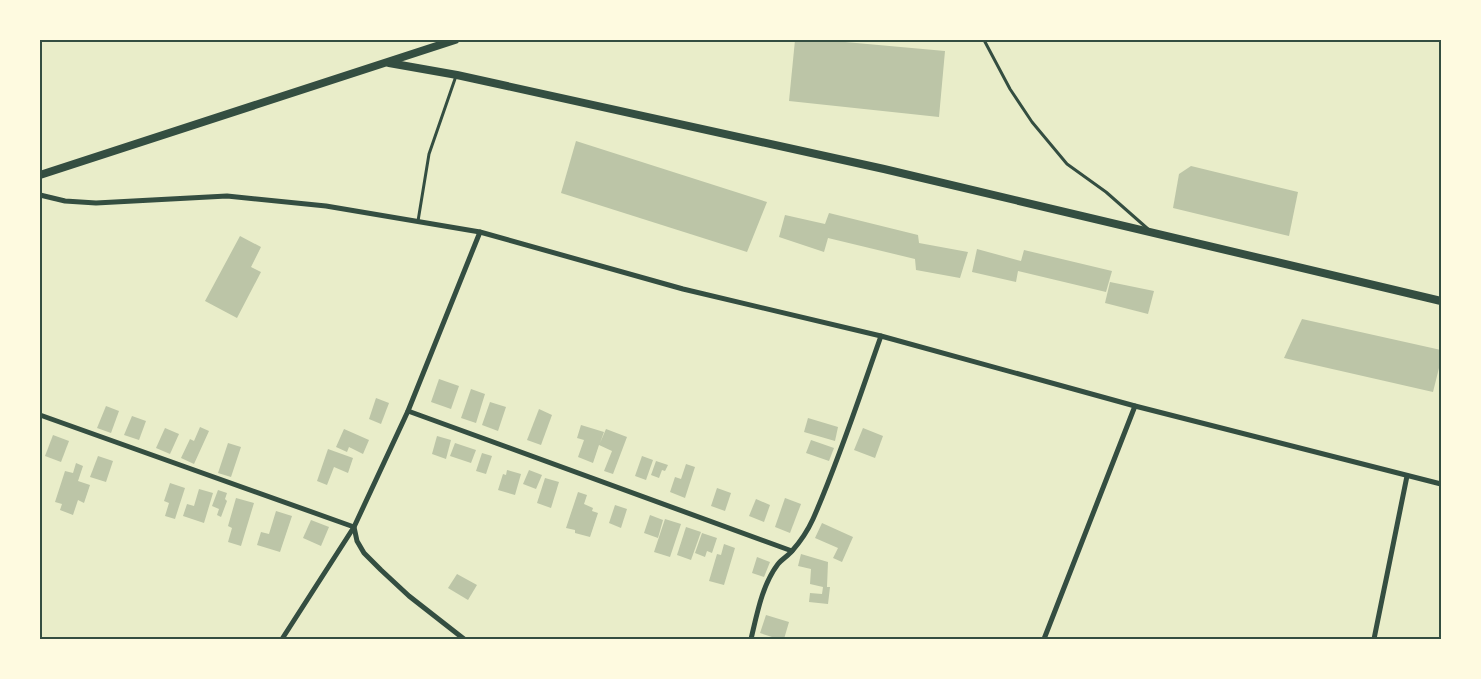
<svg xmlns="http://www.w3.org/2000/svg" width="1481" height="679" viewBox="0 0 1481 679" font-family="Commissioner,sans-serif">
	<style>
		.building { fill: #bcc5a7 }
		.lines { fill: none; stroke-linecap: round; stroke-linejoin: round }
		.service { stroke: #344e41; stroke-width: 3 }
		.minor { stroke: #344e41; stroke-width: 5 }
		.tertiary { stroke: #344e41; stroke-width: 8 }
		.neatline { fill: none; stroke: #344e41; stroke-width: 2 }
	</style>
	<rect width="100%" height="100%" fill="#e9edc9"/>
	<g class="building">
		<polygon points="795,40 823,40 945,51 939,117 789,101"/>
		<polygon points="576,141 767,202 747,252 561,193"/>
		<polygon points="1191,166 1298,192 1289,236 1173,208 1179,174"/>
		<polygon points="829,213 918,235 919,243 968,252 960,278 916,270 915,259 828,238 824,252 779,237 785,215 825,224"/>
		<polygon points="240,236 261,247 251,267 261,272 237,318 205,301"/>
		<polygon points="977,249 1021,261 1024,250 1112,271 1106,292 1018,271 1016,282 972,272"/>
		<polygon points="1110,282 1154,291 1148,314 1105,303"/>
		<polygon points="1302,319 1441,350 1441,360 1433,392 1284,358"/>
		<polygon points="439,379 459,386 451,409 431,402"/>
		<polygon points="471,389 485,394 476,423 461,418"/>
		<polygon points="376,398 389,403 381,424 369,419"/>
		<polygon points="490,402 506,407 498,431 482,425"/>
		<polygon points="106,406 119,411 111,433 97,428"/>
		<polygon points="539,409 552,415 541,445 527,440"/>
		<polygon points="132,416 146,421 139,440 124,435"/>
		<polygon points="808,418 838,427 835,441 804,432"/>
		<polygon points="581,425 604,432 600,443 606,429 627,437 613,474 604,471 612,451 599,445 593,463 578,457 584,440 577,438"/>
		<polygon points="200,427 209,431 194,464 181,458 190,439 194,441"/>
		<polygon points="165,428 179,434 170,454 156,448"/>
		<polygon points="863,428 883,436 875,458 854,450"/>
		<polygon points="344,429 369,440 363,454 349,447 347,452 336,447"/>
		<polygon points="53,435 69,441 61,462 45,456"/>
		<polygon points="437,436 451,440 446,459 432,454"/>
		<polygon points="811,440 834,448 829,461 806,453"/>
		<polygon points="228,443 241,447 231,477 218,473"/>
		<polygon points="455,443 476,450 471,463 450,456"/>
		<polygon points="328,449 353,458 348,473 334,467 327,485 317,481"/>
		<polygon points="482,453 492,456 486,474 476,471"/>
		<polygon points="98,456 113,461 106,482 90,477"/>
		<polygon points="642,456 653,460 646,480 635,476"/>
		<polygon points="656,461 668,465 665,471 662,470 659,478 651,475"/>
		<polygon points="76,463 83,466 78,481 90,485 84,503 78,500 73,515 60,510 62,504 55,502 65,471 73,473"/>
		<polygon points="686,464 695,467 685,498 670,492 675,477 681,479"/>
		<polygon points="507,470 521,474 515,495 498,490 503,474 506,475"/>
		<polygon points="529,470 542,475 536,489 523,484"/>
		<polygon points="545,478 559,482 551,508 537,503"/>
		<polygon points="170,483 185,488 175,519 165,516 169,503 164,501"/>
		<polygon points="717,488 731,493 725,511 711,506"/>
		<polygon points="199,489 213,493 204,523 183,516 187,504 194,506"/>
		<polygon points="218,490 227,493 225,499 227,501 221,517 217,515 219,509 212,506"/>
		<polygon points="578,492 587,495 584,504 593,508 592,511 598,513 590,537 575,533 575,530 566,528"/>
		<polygon points="236,498 254,503 241,546 228,542 232,528 228,526"/>
		<polygon points="785,498 801,504 790,533 775,527"/>
		<polygon points="756,499 770,505 764,522 749,516"/>
		<polygon points="615,505 627,509 621,528 609,523"/>
		<polygon points="276,511 292,516 280,552 257,545 261,532 269,534"/>
		<polygon points="650,515 663,520 658,538 644,533"/>
		<polygon points="665,519 681,524 670,557 654,552"/>
		<polygon points="311,520 329,527 321,546 303,538"/>
		<polygon points="822,523 853,537 842,562 833,558 838,548 815,538"/>
		<polygon points="686,527 701,532 691,560 677,555"/>
		<polygon points="702,533 717,538 712,553 707,551 705,557 695,553"/>
		<polygon points="724,544 735,548 724,585 709,581 717,554 721,555"/>
		<polygon points="801,554 828,562 827,587 830,587 828,604 809,602 810,593 822,594 823,587 810,584 811,569 798,566"/>
		<polygon points="757,557 770,562 764,577 752,573"/>
		<polygon points="457,574 477,585 468,600 448,588"/>
		<polygon points="766,615 789,622 784,639 772,639 772,637 760,633"/>
	</g>
	<g class="lines">
		<g class="service">
			<polyline points="984,40 1010,89 1032,122 1067,164 1106,192 1148,229"/>
			<polyline points="418,221 429,154 456,76"/>
		</g>
		<g class="minor">
			<polyline points="40,195 65,201 96,203 227,196 326,206 480,232 683,289 881,336 1135,406 1441,484"/>
			<polyline points="408,411 792,551"/>
			<polyline points="40,415 354,527 357,541 364,553 381,570 409,596 464,639"/>
			<polyline points="282,639 354,527 408,411 480,232"/>
			<path d="M751,639C757,614 762,585 778,564C782,559 788,556 792,551C800,542 808,530 813,519C839,460 859,398 881,336"/>
			<polyline points="1044,639 1135,406"/>
			<polyline points="1374,639 1407,476"/>
		</g>
		<g class="tertiary">
			<polyline points="389,63 457,75 884,169 1441,301"/>
			<polyline points="40,175 455,40"/>
		</g>
	</g>
	<rect width="1481" height="679" fill="none" stroke="#fefae0" stroke-width="82"/>
	<rect x="41" y="41" width="1399" height="597" class="neatline"/>
</svg>
